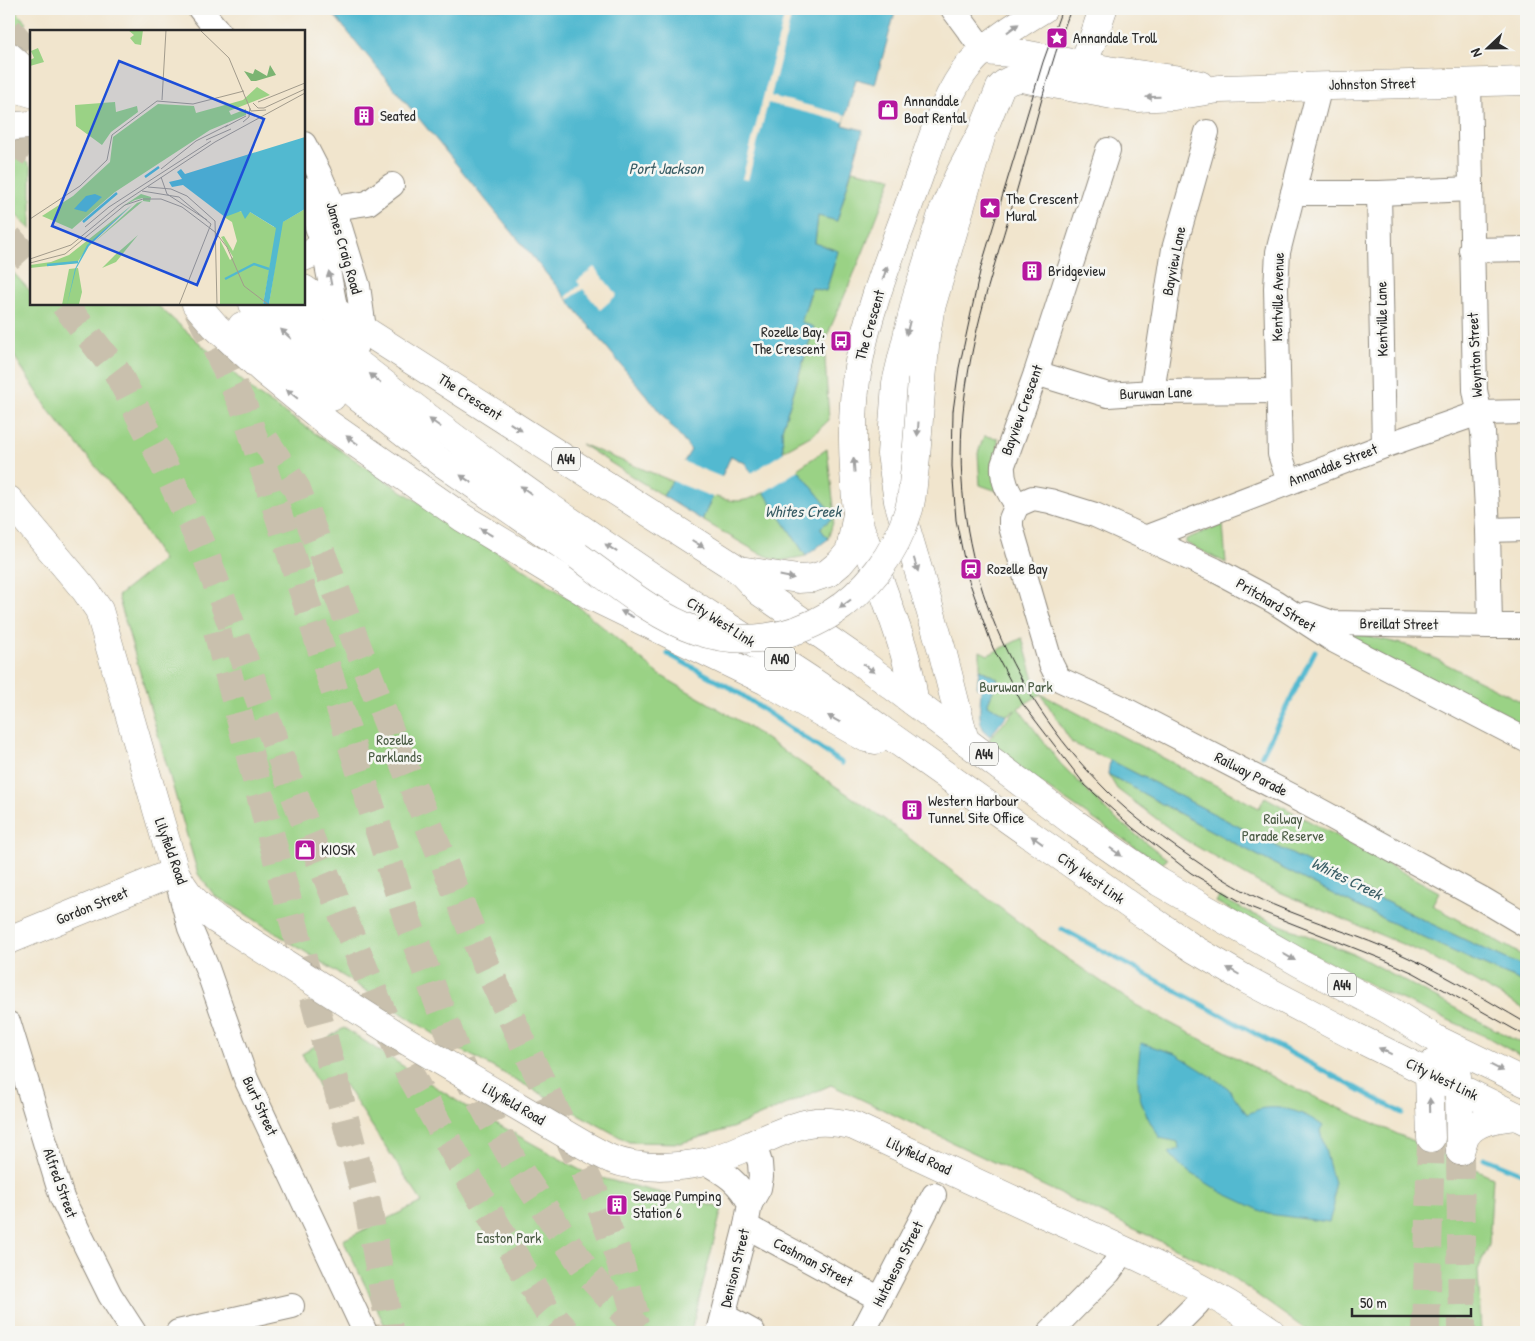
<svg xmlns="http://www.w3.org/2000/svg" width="1535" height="1341" viewBox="0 0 1535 1341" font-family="'Patrick Hand',sans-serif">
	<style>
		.green { fill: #9ad285; stroke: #627e58 }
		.water { fill: #52b9d0; stroke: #3e727e }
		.pier { fill: #f1e5cd }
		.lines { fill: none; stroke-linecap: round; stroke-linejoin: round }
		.stream { stroke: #52b9d0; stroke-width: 5 }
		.highway-tunnel { stroke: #c9c0ad; stroke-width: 28; stroke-dasharray: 28 14; stroke-linecap: butt }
		.minor-casing { stroke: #8e887c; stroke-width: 26 }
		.major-casing { stroke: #8e887c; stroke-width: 29 }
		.highway-casing { stroke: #8e887c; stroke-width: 29 }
		.minor { stroke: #fff; stroke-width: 24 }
		.major { stroke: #fff; stroke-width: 28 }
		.highway { stroke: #fff; stroke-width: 28 }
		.tram { stroke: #2b2b2b; stroke-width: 1 }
		.highway-bridge-casing { stroke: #8e887c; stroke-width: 29; stroke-linecap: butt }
		.highway-bridge { stroke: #fff; stroke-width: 28 }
		.oneway { fill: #a0a0a0 }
		.labels { text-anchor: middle; stroke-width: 5; stroke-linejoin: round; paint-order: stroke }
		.shield { fill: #f6f6f2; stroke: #686867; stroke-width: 1 }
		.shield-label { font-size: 14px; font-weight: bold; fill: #2b2b2b }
		.poi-label { font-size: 15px; fill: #2b2b2b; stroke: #f6f6f2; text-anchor: start }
		.street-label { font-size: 15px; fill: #2b2b2b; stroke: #f6f6f2 }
		.park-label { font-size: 15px; fill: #4c5d46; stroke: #f6f6f2 }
		.water-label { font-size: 16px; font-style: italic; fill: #395d65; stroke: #f6f6f2 }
		.inset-river { fill: none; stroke: #52b9d0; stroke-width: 2.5 }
		.inset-road { fill: none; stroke: #a29b8c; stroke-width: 1 }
		.view { fill: #1d4ed8; fill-opacity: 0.15; stroke: #1d4ed8; stroke-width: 2.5 }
		.inset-edge { fill: none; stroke: #2b2b2b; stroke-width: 2.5 }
	</style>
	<rect width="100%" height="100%" fill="#f6f6f2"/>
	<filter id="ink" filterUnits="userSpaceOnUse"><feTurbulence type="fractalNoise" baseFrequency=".02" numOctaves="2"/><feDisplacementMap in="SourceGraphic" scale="10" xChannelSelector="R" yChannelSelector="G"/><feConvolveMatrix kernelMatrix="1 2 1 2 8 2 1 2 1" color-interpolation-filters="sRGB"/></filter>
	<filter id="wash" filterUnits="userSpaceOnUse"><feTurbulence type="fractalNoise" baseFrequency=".0096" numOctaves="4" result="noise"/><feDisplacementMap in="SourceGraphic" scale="20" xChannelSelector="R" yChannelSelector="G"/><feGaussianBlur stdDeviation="1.12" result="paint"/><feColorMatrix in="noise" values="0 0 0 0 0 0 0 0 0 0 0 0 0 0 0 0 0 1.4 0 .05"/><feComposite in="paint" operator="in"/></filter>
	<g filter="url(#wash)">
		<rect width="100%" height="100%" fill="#f1e5cd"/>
		<g class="green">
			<polygon points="9,9 13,9 27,23 14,36 9,31"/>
			<polygon points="19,154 31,167 31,230 9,208 9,157"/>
			<polygon points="852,170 892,178 862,255 824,343 829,420 814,434 783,451 782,429 814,328 801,323 812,288 826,291 838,251 815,243 818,215 837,221"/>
			<polygon points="9,268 31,292 31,304 156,304 258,395 397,488 567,597 660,675 741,722 884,819 1055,950 1136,1005 1284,1083 1493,1177 1489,1245 1478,1270 1481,1332 1309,1332 1225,1272 831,1085 732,1128 681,1143 629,1142 445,1041 241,911 215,896 198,874 118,596 163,560 128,505 50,412 9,348"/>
			<polygon points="984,436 998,438 997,491 980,485 978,453"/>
			<polygon points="581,444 672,481 663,496"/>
			<polygon points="827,449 835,516 828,539 820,528 835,516 797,469"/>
			<path d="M765,492L806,556L780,561L759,553L702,520L713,496C735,503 744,503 765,492Z"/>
			<polygon points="1223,524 1226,563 1186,543 1186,539"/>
			<polygon points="1326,629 1364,635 1410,646 1526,704 1526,731"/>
			<path d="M1022,638L1034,680L1041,694L1259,808L1265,797L1439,892L1432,905L1526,957V968C1385,905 1248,831 1110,760L1072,743L1041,694L1018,708L1060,763L1112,816L1167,859L1161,865L1010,762L989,739L1016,710L1007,715L987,705L998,679L980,669V651L988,655Z"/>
			<path d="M1108,774C1244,850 1382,923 1526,983V1010L1423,953L1261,884L1182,838L1117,789Z"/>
			<polygon points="1219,897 1253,914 1356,955 1526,1046 1526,1059 1487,1037 1380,990 1216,902"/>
			<polygon points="344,1028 465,1106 589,1175 722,1208 691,1332 388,1332 343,1240 422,1202 345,1085 323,1095 302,1054"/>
		</g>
		<g class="water">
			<polygon points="329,9 896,9 875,84 856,79 843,125 863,130 837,221 818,216 815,243 838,251 826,291 812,288 801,322 814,327 782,429 783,451 835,516 820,528 828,539 806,556 745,463 731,456 702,520 663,496 691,450"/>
			<path d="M979,669L998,679L987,705L1007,715L990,736C975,726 981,704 981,688H977Z"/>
			<path d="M1110,760C1248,831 1385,905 1526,968V983C1382,923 1244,850 1108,774Z"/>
			<path d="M1141,1043L1176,1054L1206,1073L1228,1088L1247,1114C1253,1112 1260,1108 1266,1108C1287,1106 1307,1114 1323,1126L1320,1131L1334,1183V1205L1329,1222L1268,1214L1221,1192L1183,1168L1169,1153L1179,1149L1178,1142L1160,1138C1136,1102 1135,1085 1141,1043Z"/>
		</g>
		<g class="pier">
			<polygon points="786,9 793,9 771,96 846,115 844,122 768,103 748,180 742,179"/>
			<polygon points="594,267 617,295 600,310 583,289 568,300 566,297 580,285 577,281"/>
			<polygon points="786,451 799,470 763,493 750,474"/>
			<polygon points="682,461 724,478 715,498 670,480"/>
		</g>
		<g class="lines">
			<g class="stream">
				<polyline points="668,654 736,691 842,763"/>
				<polyline points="1262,755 1315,651"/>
				<polyline points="1062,929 1402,1113"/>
				<polyline points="1484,1158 1526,1175"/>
			</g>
		</g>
	</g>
	<g filter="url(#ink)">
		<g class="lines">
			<g class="highway-tunnel">
				<polyline points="9,30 31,55"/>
				<polyline points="9,139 31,153"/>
				<polyline points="9,238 31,262"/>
				<polyline points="64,304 117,372 157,450 205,553 309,834 401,1058 460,1163 546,1309 567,1332"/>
				<polyline points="198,310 245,410 407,919 462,1067 515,1164 589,1275 641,1332"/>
				<polyline points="265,440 297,489 393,738 485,963 597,1198 619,1258 638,1325"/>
				<polyline points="217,631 367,1202 388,1318 389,1332"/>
				<polyline points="1460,1151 1462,1332"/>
				<polyline points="1426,1332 1431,1138"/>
			</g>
			<g class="minor-casing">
				<g id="minor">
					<polyline points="200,9 218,31"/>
					<polyline points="953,9 984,51"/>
					<polyline points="1469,82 1475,390 1483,432 1488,530 1490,626"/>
					<polyline points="304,144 319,173 334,208 358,286 364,329 350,358"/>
					<polyline points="304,189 323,244 336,312 350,358"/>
					<polyline points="1293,193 1379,193 1471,189"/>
					<polyline points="1379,193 1384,446"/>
					<polyline points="334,208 368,203 392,185"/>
					<polyline points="1471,250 1526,249"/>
					<polyline points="1036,373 1108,395 1152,392 1278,391"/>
					<polyline points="1152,392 1174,249 1207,132"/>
					<polyline points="1289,482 1280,454 1276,288 1278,252 1320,86"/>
					<polyline points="1017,505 1011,519 1011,527 1051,664 1057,676 1061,680 1120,707 1317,809 1484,900 1526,925"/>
					<polyline points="1017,505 1033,498 1050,501 1095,515 1126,529 1215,570 1275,602 1335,641 1526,740"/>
					<path d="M1017,505C1008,492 1002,481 1003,465L1036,373L1108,150"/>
					<polyline points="1488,530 1526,529"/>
					<polyline points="1145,538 1384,446 1479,413 1526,412"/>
					<polyline points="1307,614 1333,623 1490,626 1526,626"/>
					<polyline points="177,880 190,928 207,968 246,1079 365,1332"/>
					<polyline points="9,1024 62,1198 110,1295 134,1332"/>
					<path d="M705,1162C726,1174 739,1182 750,1204"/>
					<polyline points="746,1226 880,1299"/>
					<polyline points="724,1316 753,1332"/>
					<polyline points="178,1332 292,1306"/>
					<polyline points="719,1332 746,1226 750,1204 759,1188 761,1177 760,1163 754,1144"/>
					<polyline points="863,1332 934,1195"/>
					<polyline points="1050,1332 1109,1272 1125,1250"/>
					<polyline points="1169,1332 1197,1304 1207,1291"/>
				</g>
			</g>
			<g class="major-casing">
				<g id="major">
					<polyline points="984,51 1024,54 1108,70 1174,79 1200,85"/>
					<path d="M1070,77C1089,61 1095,31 1103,9"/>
					<path d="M9,500L85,590L99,610L175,872C186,894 197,905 217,920L400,1037L584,1145C593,1150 602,1155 611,1159C639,1170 676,1168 705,1162C723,1158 739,1150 755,1143C794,1127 810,1115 854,1126C918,1156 982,1186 1046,1215C1124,1250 1202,1283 1271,1332"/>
					<path d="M914,702C910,655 886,601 871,556C866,542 858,526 857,512C853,465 850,414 858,367C869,304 896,242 917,182C931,143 944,95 970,64C987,44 1021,22 1043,9"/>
					<path d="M965,741L943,654L898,501L891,454L896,383L917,295L942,214L958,177L983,130L1000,88C1006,81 1012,79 1021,78L1118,96L1137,98L1174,96L1219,89L1526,81"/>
					<polyline points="9,940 175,872"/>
				</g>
			</g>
			<g class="highway-casing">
				<g id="highway">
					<polyline points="9,56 31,76"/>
					<polyline points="9,90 18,89 31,93"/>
					<polyline points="9,128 15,126 31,125"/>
					<polyline points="304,257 311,254 323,244"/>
					<polyline points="304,289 336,312 739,570 760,592 855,658 1076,824 1159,882 1300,963 1387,1009 1436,1039 1526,1083"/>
					<polyline points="196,304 215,326 264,371 330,425 463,518 593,597 766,681 866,738 876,740"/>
					<polyline points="253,304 359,398 441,462 578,556"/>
					<path d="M281,304C369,372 457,442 548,506C602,543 656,580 711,616C770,654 830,691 886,733L1134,908L1194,949L1247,980L1354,1036L1526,1121"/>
					<polyline points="242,326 279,358 332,397"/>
					<polyline points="922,380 926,336 930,311 983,130"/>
					<polyline points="739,570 798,579 813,578 828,573 840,563 850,551 857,514"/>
					<polyline points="1456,1071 1459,1088 1460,1151"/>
					<polyline points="1431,1138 1429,1073 1435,1062 1437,1061"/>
					<path d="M1460,1151C1462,1146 1463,1140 1466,1136C1475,1120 1500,1118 1516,1116"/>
				</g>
			</g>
			<use href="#minor" class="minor"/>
			<use href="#major" class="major"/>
			<use href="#highway" class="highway"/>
			<g class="tram">
				<polyline points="1062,9 1043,62 981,267 959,368 953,411 952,466 956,520 968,578 993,648 1022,703 1085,785 1133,828 1191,873 1250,907 1382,959 1414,973 1526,1036"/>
				<path d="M1071,9C1048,68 1034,131 1016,193C995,264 970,337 963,412C950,555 1005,689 1106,790C1133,818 1167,841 1199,863C1217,875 1237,888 1256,897C1298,917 1343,930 1386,948C1434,967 1481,997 1526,1023"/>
			</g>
			<g class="highway-bridge-casing">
				<path id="highway-bridge" d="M578,556C614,582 655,617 697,631C791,661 882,600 909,509C912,498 913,486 914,475C918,443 919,412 922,380"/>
			</g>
			<use href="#highway-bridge" class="highway-bridge"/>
		</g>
		<defs><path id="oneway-solid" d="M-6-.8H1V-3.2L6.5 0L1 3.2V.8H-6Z" transform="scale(1.25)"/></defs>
		<g class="oneway">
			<use href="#oneway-solid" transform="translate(1013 28) rotate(-36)"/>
			<use href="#oneway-solid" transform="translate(1153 97) rotate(178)"/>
			<use href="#oneway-solid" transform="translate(885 273) rotate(-71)"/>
			<use href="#oneway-solid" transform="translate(330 278) rotate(-101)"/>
			<use href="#oneway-solid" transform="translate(908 328) rotate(104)"/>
			<use href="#oneway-solid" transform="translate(286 334) rotate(-138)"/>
			<use href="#oneway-solid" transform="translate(375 378) rotate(-141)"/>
			<use href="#oneway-solid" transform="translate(292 394) rotate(-141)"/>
			<use href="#oneway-solid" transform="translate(435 423) rotate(-145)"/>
			<use href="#oneway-solid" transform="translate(516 427) rotate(33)"/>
			<use href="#oneway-solid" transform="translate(918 429) rotate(94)"/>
			<use href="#oneway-solid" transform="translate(352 440) rotate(-145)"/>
			<use href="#oneway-solid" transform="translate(854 465) rotate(-94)"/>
			<use href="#oneway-solid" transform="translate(466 479) rotate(-146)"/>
			<use href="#oneway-solid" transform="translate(526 490) rotate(-144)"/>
			<use href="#oneway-solid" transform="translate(486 532) rotate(-149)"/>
			<use href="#oneway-solid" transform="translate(698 544) rotate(32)"/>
			<use href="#oneway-solid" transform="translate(611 548) rotate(-146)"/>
			<use href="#oneway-solid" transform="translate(916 565) rotate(73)"/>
			<use href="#oneway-solid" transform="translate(787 577) rotate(11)"/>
			<use href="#oneway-solid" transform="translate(845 604) rotate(143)"/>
			<use href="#oneway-solid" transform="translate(627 614) rotate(-154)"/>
			<use href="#oneway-solid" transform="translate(869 668) rotate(37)"/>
			<use href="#oneway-solid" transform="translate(834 719) rotate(-151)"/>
			<use href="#oneway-solid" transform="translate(1037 840) rotate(-144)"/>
			<use href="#oneway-solid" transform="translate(1116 852) rotate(35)"/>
			<use href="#oneway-solid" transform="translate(1289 957) rotate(30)"/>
			<use href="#oneway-solid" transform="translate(1233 971) rotate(-150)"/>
			<use href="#oneway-solid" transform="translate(1385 1051) rotate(-154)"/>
			<use href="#oneway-solid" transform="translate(1497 1068) rotate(26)"/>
			<use href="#oneway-solid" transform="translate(1430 1105) rotate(-92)"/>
		</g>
	</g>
	<defs>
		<g id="sight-square" transform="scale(1.125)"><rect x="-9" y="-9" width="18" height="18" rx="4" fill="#b5179e" stroke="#f6f6f2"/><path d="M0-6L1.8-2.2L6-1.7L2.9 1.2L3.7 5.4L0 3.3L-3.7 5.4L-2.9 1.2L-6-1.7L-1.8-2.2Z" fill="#fff"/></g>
		<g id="shop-square" transform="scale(1.125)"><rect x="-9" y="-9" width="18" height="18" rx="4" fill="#b5179e" stroke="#f6f6f2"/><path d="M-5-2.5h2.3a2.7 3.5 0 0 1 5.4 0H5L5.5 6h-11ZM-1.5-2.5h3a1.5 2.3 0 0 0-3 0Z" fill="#fff"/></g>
		<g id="building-square" transform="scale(1.125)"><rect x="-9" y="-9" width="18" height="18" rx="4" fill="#b5179e" stroke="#f6f6f2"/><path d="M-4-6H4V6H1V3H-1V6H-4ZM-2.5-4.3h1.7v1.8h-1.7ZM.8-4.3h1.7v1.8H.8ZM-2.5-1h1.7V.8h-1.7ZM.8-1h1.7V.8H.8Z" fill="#fff"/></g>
		<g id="bus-square" transform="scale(1.125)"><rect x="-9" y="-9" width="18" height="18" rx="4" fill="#b5179e" stroke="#f6f6f2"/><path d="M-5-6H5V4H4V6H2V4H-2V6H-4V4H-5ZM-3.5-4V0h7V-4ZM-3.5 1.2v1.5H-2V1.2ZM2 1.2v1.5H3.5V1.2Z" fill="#fff"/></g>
		<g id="station-square" transform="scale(1.125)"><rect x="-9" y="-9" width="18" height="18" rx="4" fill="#b5179e" stroke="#f6f6f2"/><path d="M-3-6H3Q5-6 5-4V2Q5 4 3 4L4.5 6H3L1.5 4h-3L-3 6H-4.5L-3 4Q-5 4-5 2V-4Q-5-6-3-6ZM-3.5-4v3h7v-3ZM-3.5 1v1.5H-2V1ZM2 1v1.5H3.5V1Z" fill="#fff"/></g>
	</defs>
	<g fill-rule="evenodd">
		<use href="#sight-square" x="1057" y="38"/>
		<use href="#shop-square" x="888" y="110"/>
		<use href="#building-square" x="364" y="116"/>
		<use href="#sight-square" x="990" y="208"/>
		<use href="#building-square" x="1032" y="271"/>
		<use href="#bus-square" x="841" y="341"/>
		<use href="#station-square" x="971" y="569"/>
		<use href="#building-square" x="912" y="810"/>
		<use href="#shop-square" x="305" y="850"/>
		<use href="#building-square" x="617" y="1205"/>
	</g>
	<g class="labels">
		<g class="shield">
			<rect x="552" y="447.5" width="28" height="23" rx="4"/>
			<rect x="765" y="647.5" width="30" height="23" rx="4"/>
			<rect x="970" y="742.5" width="28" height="23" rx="4"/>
			<rect x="1328" y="973.5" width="28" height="23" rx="4"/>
		</g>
		<g class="shield-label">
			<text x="566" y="464">A44</text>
			<text x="780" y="664">A40</text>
			<text x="984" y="759">A44</text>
			<text x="1342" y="990">A44</text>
		</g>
		<g class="poi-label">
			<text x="1073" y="43">Annandale Troll</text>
			<text x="904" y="106">Annandale<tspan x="904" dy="17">Boat Rental</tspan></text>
			<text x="380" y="121">Seated</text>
			<text x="1006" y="204">The Crescent<tspan x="1006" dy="17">Mural</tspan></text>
			<text x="1048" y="276">Bridgeview</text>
			<text x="825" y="337" text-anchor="end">Rozelle Bay,<tspan x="825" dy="17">The Crescent</tspan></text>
			<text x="987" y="574">Rozelle Bay</text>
			<text x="928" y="806">Western Harbour<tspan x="928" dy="17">Tunnel Site Office</tspan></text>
			<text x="321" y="855">KIOSK</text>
			<text x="633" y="1201">Sewage Pumping<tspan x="633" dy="17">Station 6</tspan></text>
		</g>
		<g class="street-label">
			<text transform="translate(1372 84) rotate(-1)" y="5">Johnston Street</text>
			<text transform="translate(344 248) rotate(74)" y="5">James Craig Road</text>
			<text transform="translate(1174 261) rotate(-79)" y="5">Bayview Lane</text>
			<text transform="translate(1278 297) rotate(-89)" y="5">Kentville Avenue</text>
			<text transform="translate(1382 319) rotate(-91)" y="5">Kentville Lane</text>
			<text transform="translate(870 325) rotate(-74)" y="5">The Crescent</text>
			<text transform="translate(1475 355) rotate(-93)" y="5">Weynton Street</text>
			<text transform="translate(1156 393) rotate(-2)" y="5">Buruwan Lane</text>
			<text transform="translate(470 397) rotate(33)" y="5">The Crescent</text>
			<text transform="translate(1022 410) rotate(-70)" y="5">Bayview Crescent</text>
			<text transform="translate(1333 465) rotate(-21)" y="5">Annandale Street</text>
			<text transform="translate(1276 605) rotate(31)" y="5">Pritchard Street</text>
			<text transform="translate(721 622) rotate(33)" y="5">City West Link</text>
			<text transform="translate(1399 624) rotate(1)" y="5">Breillat Street</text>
			<text transform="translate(1251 774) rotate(27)" y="5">Railway Parade</text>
			<text transform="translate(171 851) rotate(70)" y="5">Lilyfield Road</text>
			<text transform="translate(1091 878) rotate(35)" y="5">City West Link</text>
			<text transform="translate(92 906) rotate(-22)" y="5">Gordon Street</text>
			<text transform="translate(1442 1079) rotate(26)" y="5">City West Link</text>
			<text transform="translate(514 1104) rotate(30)" y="5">Lilyfield Road</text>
			<text transform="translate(260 1106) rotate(65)" y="5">Burt Street</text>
			<text transform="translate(919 1156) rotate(25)" y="5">Lilyfield Road</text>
			<text transform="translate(60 1183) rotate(70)" y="5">Alfred Street</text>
			<text transform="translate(813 1262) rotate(28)" y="5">Cashman Street</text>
			<text transform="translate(898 1264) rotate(-63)" y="5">Hutcheson Street</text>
			<text transform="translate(735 1268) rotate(-76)" y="5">Denison Street</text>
		</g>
		<g class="park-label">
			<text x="1016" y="692">Buruwan Park</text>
			<text x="395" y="745">Rozelle<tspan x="395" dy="17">Parklands</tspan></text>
			<text x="1283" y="824">Railway<tspan x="1283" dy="17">Parade Reserve</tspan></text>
			<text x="509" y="1243">Easton Park</text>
		</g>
		<g class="water-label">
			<text x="666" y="174">Port Jackson</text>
			<text x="803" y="517">Whites Creek</text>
			<text transform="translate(1347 878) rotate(26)" y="6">Whites Creek</text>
		</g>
	</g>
	<g transform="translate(30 30)">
		<rect width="275" height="275" fill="#f1e5cd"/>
		<path d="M98,0H113L111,15L105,14L100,8L104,5ZM8,18L14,32L0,36V30L4,28L1,21ZM227,57L240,65L199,81L201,85L216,79V85L180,100L85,162L42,199L12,186L43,166L80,132L83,107L128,74L164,76L166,83L213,70ZM85,72L86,82L107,76L108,82L81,102L72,115L46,96L45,75ZM111,164L121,167L120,172L113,171L62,214L107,173L113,171V168L105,170L90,178ZM102,175L60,213L47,233L0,238V235L21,232L39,225ZM275,179V275L239,274L246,229L241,231L233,275L190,274V210L200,230L203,227L191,207L194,206L203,221L207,211L202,192L194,187L207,181L220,182L244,197ZM108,205L86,232L72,238L85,225ZM48,238L52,262L49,274L32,275L39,239Z" fill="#9ad285"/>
		<path d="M240,35L246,45L226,51H221L214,41L223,44L225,39L237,46Z" fill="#7bb472"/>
		<path d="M275,107V179L253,192L239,274L233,275L246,198L220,182L215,189L211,181L195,187L153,155L142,157L139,152L152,149L147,142L151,139L155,144ZM65,164L72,167L56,182L44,179L56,166ZM102,175L59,216L46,239L37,275L45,239L57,215Z" fill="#52b9d0"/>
		<path class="inset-river" d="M115,147L129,137M53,192L87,163M17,235L48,232M195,249L224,234L239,239"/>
		<path class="inset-road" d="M170,0L199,28L221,81L236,80M132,70L136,0M228,72L275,53M223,73L228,78H234L275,59M213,92L219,87L220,78M195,97L216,86M176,110L201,99M131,139L166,111L198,95M131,147L137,164L177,190M118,157L141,159L157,166L185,191L187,275M112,161L149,167L181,194L149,275M0,189L50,156L77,130L82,105L127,71L163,74L214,61M55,197L79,177L181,111M0,229L41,215L88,176L185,112L275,63M0,233L35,224L95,175L113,169H131L152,177L185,202L197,217L214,256L239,275"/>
		<path class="view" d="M89,31L234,89L167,255L22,196Z"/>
		<rect width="275" height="275" class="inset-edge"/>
	</g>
	<rect width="1535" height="1341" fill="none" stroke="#f6f6f2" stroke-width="30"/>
	<g transform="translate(1488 48) rotate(248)" stroke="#f6f6f2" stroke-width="4" paint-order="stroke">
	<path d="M0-4L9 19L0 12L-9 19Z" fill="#2b2b2b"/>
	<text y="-8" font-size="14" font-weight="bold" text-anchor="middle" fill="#2b2b2b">N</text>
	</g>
	<path d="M1352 1308v8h119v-8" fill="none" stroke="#2b2b2b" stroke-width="2.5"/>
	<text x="1360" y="1308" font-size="15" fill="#2b2b2b" stroke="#f6f6f2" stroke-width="4" paint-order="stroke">50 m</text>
</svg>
